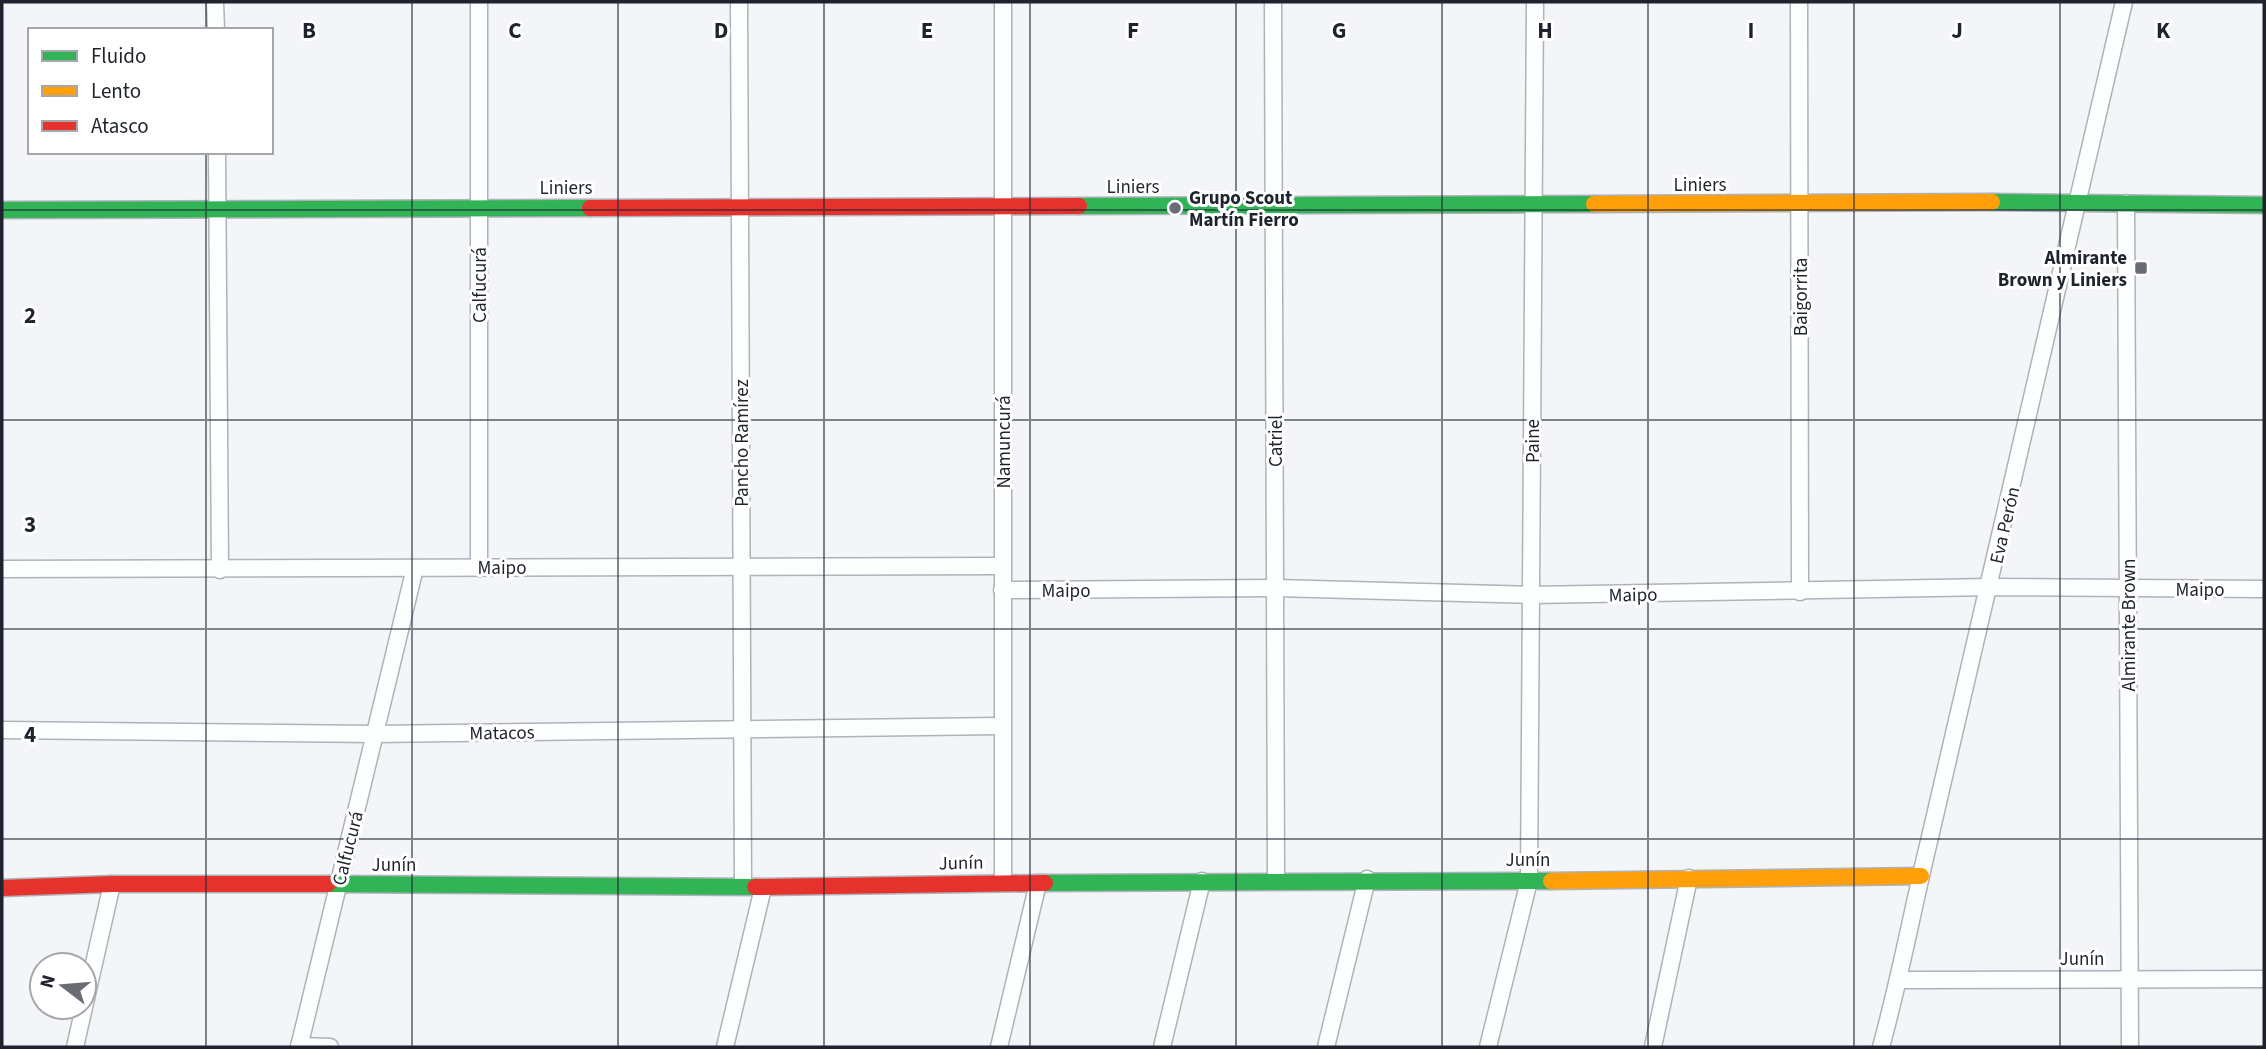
<svg xmlns="http://www.w3.org/2000/svg" width="2266" height="1049" viewBox="0 0 2266 1049" font-family="'Source Sans 3',sans-serif">
	<style>
		.lines { fill: none; stroke-linecap: round; stroke-linejoin: round }
		.street-casing { stroke: #afb2b9; stroke-width: 19 }
		.fast-casing { stroke: #afb2b9; stroke-width: 19 }
		.slow-casing { stroke: #afb2b9; stroke-width: 19 }
		.jam-casing { stroke: #afb2b9; stroke-width: 19 }
		.street { stroke: #fdfefe; stroke-width: 16 }
		.fast { stroke: #30b455; stroke-width: 16 }
		.slow { stroke: #ff9f0a; stroke-width: 16 }
		.jam { stroke: #e5322d; stroke-width: 16 }
		.grid { fill: none; stroke: #1e232e; stroke-width: 2; stroke-opacity: 0.55 }
		.poi-dot { fill: #696c75; stroke: #fff; stroke-width: 2.5 }
		.labels { text-anchor: middle; stroke-width: 6; stroke-linejoin: round; paint-order: stroke }
		.street-label { font-size: 19px; fill: #1e232e; stroke: #fff }
		.poi-label { font-size: 19px; font-weight: bold; fill: #1e232e; stroke: #fff; text-anchor: start }
		.grid-label { font-size: 23px; text-anchor: middle; font-weight: bold; fill: #1e232e; stroke: #fff; stroke-width: 6; stroke-linejoin: round; paint-order: stroke }
	</style>
	<rect width="100%" height="100%" fill="#f3f5f8"/>
	<g class="lines">
		<g class="street-casing">
			<g id="street">
				<polyline points="215,2 216,30"/>
				<polyline points="479,2 479,568"/>
				<polyline points="739,2 743,885"/>
				<polyline points="1273,2 1276,880"/>
				<polyline points="1799,2 1800,592"/>
				<polyline points="217,152 220,570"/>
				<polyline points="2126,203 2130,1047"/>
				<polyline points="2,569 1002,566"/>
				<polyline points="1002,590 1276,588 1531,595 1990,587 2264,589"/>
				<polyline points="2,730 375,734 1001,726"/>
				<polyline points="1003,883 1003,2"/>
				<polyline points="1899,980 2264,979"/>
				<polyline points="299,1046 330,1047"/>
				<polyline points="75,1047 112,884"/>
				<polyline points="299,1047 415,568"/>
				<polyline points="725,1047 763,888"/>
				<polyline points="999,1047 1038,883"/>
				<polyline points="1162,1047 1202,881"/>
				<polyline points="1326,1047 1367,879"/>
				<polyline points="1488,1047 1529,881 1535,2"/>
				<polyline points="1653,1047 1689,878"/>
				<path d="M1881,1047C1900,978 1913,907 1930,837C1997,559 2058,280 2124,2"/>
			</g>
		</g>
		<g class="fast-casing">
			<g id="fast">
				<polyline points="1992,202 2264,205"/>
				<polyline points="1079,206 1594,204"/>
				<polyline points="2,210 590,208"/>
				<polyline points="1045,883 1551,881"/>
				<polyline points="328,884 755,887"/>
			</g>
		</g>
		<g class="slow-casing">
			<g id="slow">
				<polyline points="1594,204 1992,202"/>
				<polyline points="1551,881 1921,876"/>
			</g>
		</g>
		<g class="jam-casing">
			<g id="jam">
				<polyline points="590,208 1079,206"/>
				<polyline points="755,887 1045,883"/>
				<polyline points="2,888 112,884 328,884"/>
			</g>
		</g>
		<use href="#street" class="street"/>
		<use href="#fast" class="fast"/>
		<use href="#slow" class="slow"/>
		<use href="#jam" class="jam"/>
	</g>
	<path class="grid" d="M206,2V30M412,2V1047M618,2V1047M824,2V1047M1030,2V1047M1236,2V1047M1442,2V1047M1648,2V1047M1854,2V1047M2060,2V1047M206,152V1047M2,210H2264M2,420H2264M2,629H2264M2,839H2264"/>
	<g class="poi-dot">
		<circle cx="1175" cy="208" r="7"/>
		<rect x="2134" y="261" width="14" height="14" rx="3.5"/>
	</g>
	<g class="labels">
		<g class="street-label">
			<text x="1700" y="191">Liniers</text>
			<text x="1133" y="193">Liniers</text>
			<text x="566" y="194">Liniers</text>
			<text transform="translate(479 285) rotate(-90)" y="7">Calfucurá</text>
			<text transform="translate(1800 297) rotate(-90)" y="7">Baigorrita</text>
			<text transform="translate(1275 441) rotate(-90)" y="7">Catriel</text>
			<text transform="translate(1532 441) rotate(-90)" y="7">Paine</text>
			<text transform="translate(1003 442) rotate(-90)" y="7">Namuncurá</text>
			<text transform="translate(741 443) rotate(-90)" y="7">Pancho Ramírez</text>
			<text transform="translate(2004 525) rotate(-77)" y="7">Eva Perón</text>
			<text x="502" y="574">Maipo</text>
			<text x="2200" y="596">Maipo</text>
			<text x="1066" y="597">Maipo</text>
			<text transform="translate(1633 594) rotate(-1)" y="7">Maipo</text>
			<text transform="translate(2128 625) rotate(-90)" y="7">Almirante Brown</text>
			<text transform="translate(502 732) rotate(-1)" y="7">Matacos</text>
			<text transform="translate(347 848) rotate(-76)" y="7">Calfucurá</text>
			<text x="1528" y="866">Junín</text>
			<text transform="translate(961 862) rotate(-1)" y="7">Junín</text>
			<text x="394" y="871">Junín</text>
			<text x="2082" y="965">Junín</text>
		</g>
		<g class="poi-label">
			<text x="1189" y="204">Grupo Scout<tspan x="1189" dy="22">Martín Fierro</tspan></text>
			<text x="2127" y="264" text-anchor="end">Almirante<tspan x="2127" dy="22">Brown y Liniers</tspan></text>
		</g>
	</g>
	<g class="grid-label">
		<text x="309" y="38">B</text>
		<text x="515" y="38">C</text>
		<text x="721" y="38">D</text>
		<text x="927" y="38">E</text>
		<text x="1133" y="38">F</text>
		<text x="1339" y="38">G</text>
		<text x="1545" y="38">H</text>
		<text x="1751" y="38">I</text>
		<text x="1957" y="38">J</text>
		<text x="2163" y="38">K</text>
		<text x="30" y="323">2</text>
		<text x="30" y="532">3</text>
		<text x="30" y="742">4</text>
	</g>
	<rect width="2266" height="1049" fill="none" stroke="#1e232e" stroke-width="7"/>
	<rect x="28" y="28" width="245" height="126" fill="#ffffff" stroke="#a5a7ab" stroke-width="2"/>
	<rect x="42" y="51" width="35" height="10" fill="#30b455" stroke="#a5a7ab" stroke-width="2"/>
	<text x="91" y="63" font-size="21" fill="#1e232e">Fluido</text>
	<rect x="42" y="86" width="35" height="10" fill="#ff9f0a" stroke="#a5a7ab" stroke-width="2"/>
	<text x="91" y="98" font-size="21" fill="#1e232e">Lento</text>
	<rect x="42" y="121" width="35" height="10" fill="#e5322d" stroke="#a5a7ab" stroke-width="2"/>
	<text x="91" y="133" font-size="21" fill="#1e232e">Atasco</text>
	<g transform="translate(63 986) rotate(286)"><circle r="33" fill="#ffffff" stroke="#a5a7ab" stroke-width="2"/>
	<path d="M0-5L12 26L0 18L-12 26Z" fill="#696c75"/>
	<text y="-10" font-size="19" font-weight="bold" text-anchor="middle" fill="#1e232e">N</text>
	</g>
</svg>
